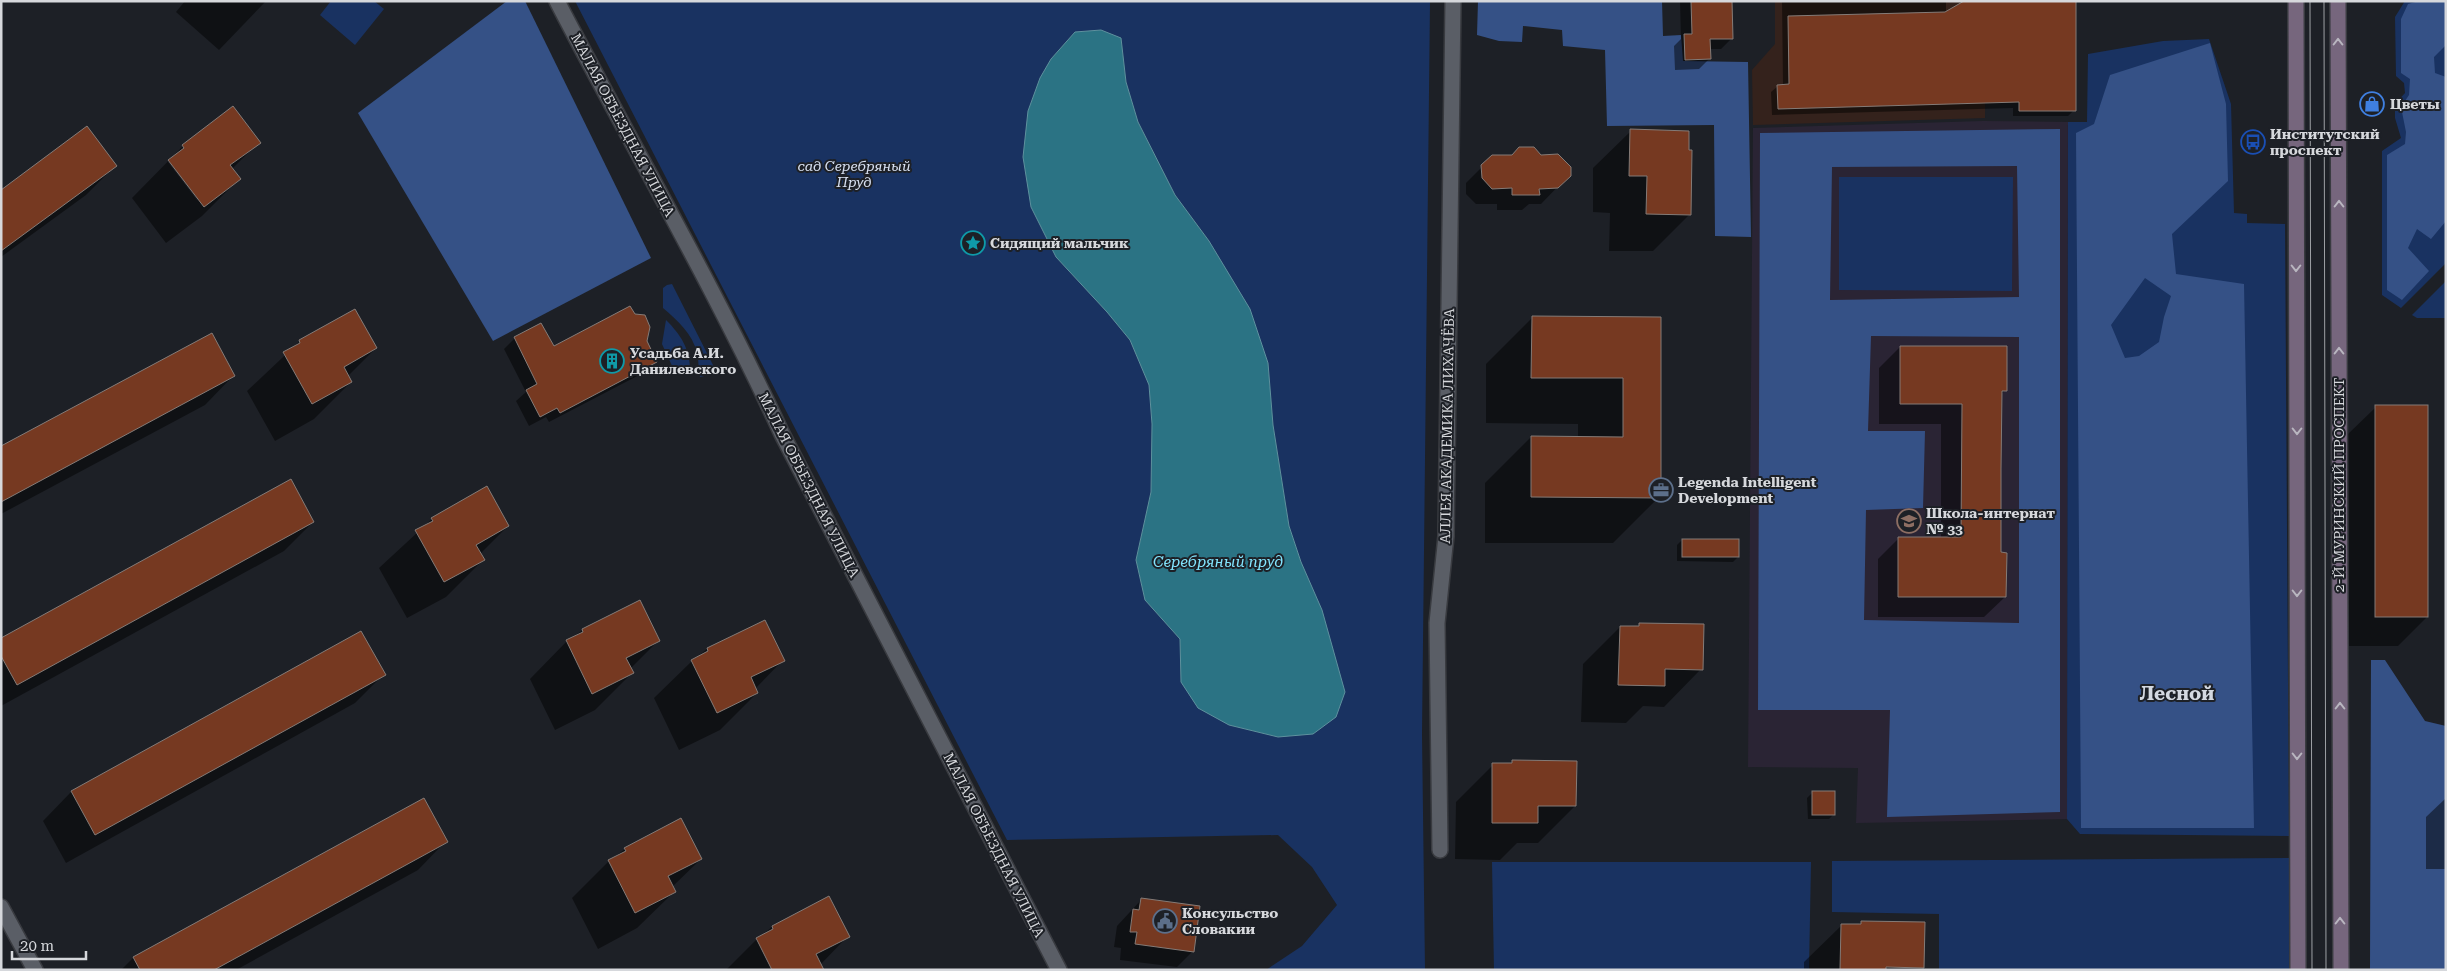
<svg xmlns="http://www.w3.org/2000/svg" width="2447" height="971" viewBox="0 0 2447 971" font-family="'Roboto Serif',serif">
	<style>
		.industrial { fill: #34221c }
		.education { fill: #2a2434 }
		.green { fill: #193261; fill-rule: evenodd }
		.forest { fill: #355186; fill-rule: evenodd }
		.water { fill: #2b7384; stroke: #5e919e }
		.shadow { fill: #0007; fill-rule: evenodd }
		.building { fill: #763921; stroke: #847b77 }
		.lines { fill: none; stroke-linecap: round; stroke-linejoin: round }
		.minor-casing { stroke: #393b40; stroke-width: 18 }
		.secondary-casing { stroke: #393b40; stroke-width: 18 }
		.minor { stroke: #5a5e66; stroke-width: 15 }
		.secondary { stroke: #76667d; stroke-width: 15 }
		.tram { stroke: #9ea1a5; stroke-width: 1 }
		.oneway { stroke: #b9b6c0 }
		.labels { text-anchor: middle; stroke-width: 4; stroke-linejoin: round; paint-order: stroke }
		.poi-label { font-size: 14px; font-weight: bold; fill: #d6d8dc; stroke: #1d2026; text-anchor: start }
		.street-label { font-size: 14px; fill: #d6d8dc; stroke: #1d2026 }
		.park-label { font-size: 14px; font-style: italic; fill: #d8e1f2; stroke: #1d2026 }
		.water-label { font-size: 15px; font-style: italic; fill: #83e5fe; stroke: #1d2026 }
		.district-label { font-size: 19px; font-weight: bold; fill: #d4d9e1; stroke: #1d2026 }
	</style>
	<rect width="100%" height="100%" fill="#1d2026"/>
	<polygon class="industrial" points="1775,1 1986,1 1985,118 1753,125 1752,70 1775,44"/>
	<polygon class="education" points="1983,121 2068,122 2067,819 1856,823 1858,768 1748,767 1753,128"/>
	<g class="green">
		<polygon points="331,1 374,1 384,9 355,45 320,15"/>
		<path d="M575,1H1430L1422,734L1425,970H1266L1302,946L1337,905L1312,867L1278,835L1007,840ZM1075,32L1121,38L1126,82L1138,122L1175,195L1209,241L1268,363L1273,425L1289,526L1301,562L1278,737L1229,725L1181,682L1180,639L1145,600L1136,560L1151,492L1152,424L1149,385L1130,340L1107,312L1056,257L1031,207L1028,111L1040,79L1051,59Z"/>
		<polygon points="2405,1 2446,1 2446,263 2401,308 2382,295 2382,151 2401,138 2395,118 2395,104 2405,93 2404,83 2396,76 2395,17"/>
		<polygon points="2209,39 2231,104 2234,213 2247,214 2247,223 2285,224 2289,836 2080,834 2067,819 2068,122 2087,122 2088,54 2163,41"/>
		<polygon points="1839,177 2013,177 2012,291 1839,290"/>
		<polygon points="2446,281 2446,318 2417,318 2412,315"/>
		<path d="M672,284L717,373L700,377C698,369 699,361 697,353C692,333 678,321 663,308V288L667,285Z"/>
		<path d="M666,320C681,335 690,349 690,371L673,368L662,344Z"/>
		<polygon points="2289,858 2289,970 1939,970 1939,914 1832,912 1832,861"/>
		<polygon points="1492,862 1811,862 1809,970 1494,970"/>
	</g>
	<g class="forest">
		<polygon points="507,1 525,1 651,258 493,341 358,113"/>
		<polygon points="1478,1 1662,1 1663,36 1681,35 1683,61 1748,62 1751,237 1715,236 1714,125 1607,126 1605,50 1563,46 1562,30 1523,26 1522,42 1499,41 1477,35"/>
		<polygon points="2419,1 2446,1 2446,45 2434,57 2435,73 2446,77 2446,221 2431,239 2417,229 2408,248 2429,271 2402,300 2387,290 2387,155 2405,144 2406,132 2401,107 2409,95 2410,79 2401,73 2401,19 2408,4"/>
		<path d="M2210,43L2226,104L2228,181L2172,234L2176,274L2244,284L2254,828H2081L2076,133L2094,124L2110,75ZM2145,278L2171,296L2164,317L2159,342L2139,356L2125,358L2111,325Z"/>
		<path d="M2060,129V812L1887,817L1890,710H1758L1760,133ZM2017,166L2019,297L1830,300L1832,167ZM1871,336L2019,337V623L1864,620L1866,510L1923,508L1925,431H1868Z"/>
		<polygon points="2371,660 2385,660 2425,721 2446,726 2446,970 2370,970"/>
	</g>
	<polygon class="water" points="1101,30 1121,38 1126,82 1138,122 1175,195 1209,241 1250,309 1268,363 1273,425 1289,526 1301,562 1322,610 1345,692 1336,717 1313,734 1278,737 1229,725 1198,708 1181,682 1180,639 1145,600 1136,560 1151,492 1152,424 1149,385 1130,340 1107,312 1056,257 1031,207 1023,157 1028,111 1040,78 1051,59 1075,32"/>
	<g class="shadow">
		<polygon points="185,1 266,1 219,50 176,12"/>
		<polygon points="1680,1 1731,1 1732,38 1721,49 1709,49 1710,58 1699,69 1675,70 1674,46 1681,39"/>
		<polygon points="1782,1 1946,1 1946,13 2074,110 2068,116 2013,116 2013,108 1772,115 1771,92 1778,86 1783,86"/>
		<polygon points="1631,131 1690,214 1653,251 1609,251 1610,213 1593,212 1593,168"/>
		<path d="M259,142L232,169L239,179L202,216L166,243L132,198L183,146ZM168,162H171L199,198L197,200Z"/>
		<polygon points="1493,156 1540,156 1569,175 1541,204 1529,204 1522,210 1497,210 1497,204 1476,204 1466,194 1466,183"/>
		<polygon points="115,166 86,195 1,257 1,192"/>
		<polygon points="1532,318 1660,318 1659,497 1613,543 1485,543 1485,483 1531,437 1578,438 1578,424 1486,423 1486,364"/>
		<polygon points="541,324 554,347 645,341 656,362 645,372 549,422 546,417 529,426 516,401 526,392 504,349 515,338"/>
		<polygon points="300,341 376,348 348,376 351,382 314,419 275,441 247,391"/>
		<polygon points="1900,347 2006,390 2000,395 2000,554 2005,597 1984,617 1878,617 1878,559 1899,538 1941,538 1941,424 1879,424 1879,368"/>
		<polygon points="233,376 205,405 1,514 1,448"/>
		<polygon points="2376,407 2427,617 2398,646 2347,646 2347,435"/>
		<polygon points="432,519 508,526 480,554 483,560 446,597 407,618 379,568"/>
		<polygon points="313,522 284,551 1,706 1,639"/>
		<polygon points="1682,540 1738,557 1733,562 1677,561 1677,545"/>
		<polygon points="1640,624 1701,669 1664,707 1643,706 1626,723 1581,722 1583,664 1620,627 1636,627"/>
		<polygon points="583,630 658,641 630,669 632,673 595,710 555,730 530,679 567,641"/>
		<polygon points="360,632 384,674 355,703 66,863 43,821 71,792"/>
		<polygon points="707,649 783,660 755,689 757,693 720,730 679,750 654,698 692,661"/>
		<polygon points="1513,761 1575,806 1538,843 1517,843 1500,860 1455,859 1456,802 1493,765 1509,765"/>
		<polygon points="1812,793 1834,814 1829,819 1808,819 1807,798"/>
		<polygon points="2446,798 2446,869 2426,869 2426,817"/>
		<polygon points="423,799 446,841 418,870 236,970 121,970 133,958"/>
		<polygon points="625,849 701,859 672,887 675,891 637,928 598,949 572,898 609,861"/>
		<polygon points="1142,899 1193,951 1177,967 1120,960 1121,948 1114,947 1117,926"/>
		<polygon points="1861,922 1923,967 1921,970 1804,970 1804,962 1842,925 1858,925"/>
		<polygon points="772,927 848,936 820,965 822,970 726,970 757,939"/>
	</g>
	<g class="building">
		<polygon points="1691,1 1732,1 1733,39 1710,39 1711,59 1685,60 1684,34 1692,34"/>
		<polygon points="1964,1 2076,1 2076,111 2019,111 2019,102 1778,109 1777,85 1789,84 1788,16 1945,12"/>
		<polygon points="233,106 261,143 230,165 241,179 204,207 168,160 184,148 182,145"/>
		<polygon points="87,126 117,166 1,251 1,190"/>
		<polygon points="1630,129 1689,131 1689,150 1692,150 1691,215 1646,214 1647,176 1629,176"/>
		<polygon points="1519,147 1534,147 1541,155 1558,154 1571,167 1571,176 1558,188 1539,189 1540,195 1512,195 1512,188 1492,189 1482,178 1481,165 1492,155 1512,155"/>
		<polygon points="630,306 635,314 645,315 650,327 647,341 657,362 560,413 557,408 540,417 526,390 537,384 514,337 541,323 554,346"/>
		<polygon points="355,309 377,348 344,367 352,382 312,404 283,352 300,343 299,340"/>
		<polygon points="1532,316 1661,317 1661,498 1531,497 1531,436 1623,437 1623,378 1531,378"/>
		<polygon points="212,333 235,376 1,502 1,446"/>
		<polygon points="1900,346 2007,346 2007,391 2002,391 2001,469 2001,552 2007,553 2006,597 1898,597 1898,537 1961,537 1962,404 1900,404"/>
		<rect x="2375" y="405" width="53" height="212"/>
		<polygon points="291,479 314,522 17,685 1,656 1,638"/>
		<polygon points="487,486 509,526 476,545 485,560 444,582 415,530 433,521 431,518"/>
		<rect x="1682" y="539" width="57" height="18"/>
		<polygon points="640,600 660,641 626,658 634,673 592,694 566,640 583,632 582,629"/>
		<polygon points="765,620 785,661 751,677 758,693 717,713 691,660 708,651 707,648"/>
		<polygon points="1639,623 1704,624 1703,670 1665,669 1665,686 1618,685 1620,626 1639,626"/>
		<polygon points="361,631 386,675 95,835 71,791"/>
		<polygon points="1512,760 1577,761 1576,806 1538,806 1538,823 1492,823 1492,763 1512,763"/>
		<rect x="1812" y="791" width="23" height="24"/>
		<polygon points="424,798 448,842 214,970 140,970 133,957"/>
		<polygon points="681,818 702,859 668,876 676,892 635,913 608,860 626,851 624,848"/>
		<polygon points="829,896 850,937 816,954 824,970 772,970 756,938 773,929 772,926"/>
		<polygon points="1141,898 1200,906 1194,952 1135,944 1137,932 1130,932 1133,909 1139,910"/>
		<polygon points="1861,921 1925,922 1924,968 1886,967 1886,970 1840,970 1841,924 1861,924"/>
	</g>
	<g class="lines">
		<g class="minor-casing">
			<g id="minor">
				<path d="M557,1C632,146 714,286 782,434L1059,970"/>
				<polyline points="1440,850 1437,623 1446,536 1453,1"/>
				<polyline points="1,907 35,970"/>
			</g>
		</g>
		<g class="secondary-casing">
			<g id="secondary">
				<polyline points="2296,1 2298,970"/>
				<polyline points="2338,1 2341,970"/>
			</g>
		</g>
		<use href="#minor" class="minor"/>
		<use href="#secondary" class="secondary"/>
		<g class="tram">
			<polyline points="2310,1 2312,970"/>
			<polyline points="2324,1 2326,970"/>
		</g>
	</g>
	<defs><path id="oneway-chevron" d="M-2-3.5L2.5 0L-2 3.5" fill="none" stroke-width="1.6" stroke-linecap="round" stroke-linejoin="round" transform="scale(1.25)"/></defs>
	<g class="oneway">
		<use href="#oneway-chevron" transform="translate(2338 42) rotate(-90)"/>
		<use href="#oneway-chevron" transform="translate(2339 204) rotate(-90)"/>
		<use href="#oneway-chevron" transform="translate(2296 268) rotate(90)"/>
		<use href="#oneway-chevron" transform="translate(2339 351) rotate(-90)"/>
		<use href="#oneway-chevron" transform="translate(2297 431) rotate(90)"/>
		<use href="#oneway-chevron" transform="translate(2297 593) rotate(90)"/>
		<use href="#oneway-chevron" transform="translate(2340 706) rotate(-90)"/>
		<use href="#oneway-chevron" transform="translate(2297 756) rotate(90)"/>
		<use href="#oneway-chevron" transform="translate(2340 921) rotate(-90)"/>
	</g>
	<defs>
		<g id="shop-ring" transform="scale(1.25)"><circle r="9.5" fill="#1d2026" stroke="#3f7fe0" stroke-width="1.5"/><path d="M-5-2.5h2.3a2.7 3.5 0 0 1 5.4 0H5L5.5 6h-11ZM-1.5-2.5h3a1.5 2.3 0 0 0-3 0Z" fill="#3f7fe0"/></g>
		<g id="bus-ring" transform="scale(1.25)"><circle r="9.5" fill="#1d2026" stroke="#1a4fb4" stroke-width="1.5"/><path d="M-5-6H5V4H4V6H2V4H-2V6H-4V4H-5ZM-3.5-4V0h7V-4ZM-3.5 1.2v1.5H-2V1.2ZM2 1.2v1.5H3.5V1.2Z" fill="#1a4fb4"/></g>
		<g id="sight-ring" transform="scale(1.25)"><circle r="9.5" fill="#1d2026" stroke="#0f9aa8" stroke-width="1.5"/><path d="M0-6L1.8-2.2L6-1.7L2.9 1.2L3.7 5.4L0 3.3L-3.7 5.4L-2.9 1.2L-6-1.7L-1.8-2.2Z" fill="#0f9aa8"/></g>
		<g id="building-ring" transform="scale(1.25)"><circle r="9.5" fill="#1d2026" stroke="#0f9aa8" stroke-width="1.5"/><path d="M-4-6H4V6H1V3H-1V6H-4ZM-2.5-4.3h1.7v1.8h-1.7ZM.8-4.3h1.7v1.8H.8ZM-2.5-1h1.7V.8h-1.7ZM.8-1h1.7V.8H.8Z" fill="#0f9aa8"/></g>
		<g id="office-ring" transform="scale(1.25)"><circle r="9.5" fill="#1d2026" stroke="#5c6f8a" stroke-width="1.5"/><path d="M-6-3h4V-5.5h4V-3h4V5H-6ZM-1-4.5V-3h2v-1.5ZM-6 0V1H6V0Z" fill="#5c6f8a"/></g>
		<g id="school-ring" transform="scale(1.25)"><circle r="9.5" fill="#1d2026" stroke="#8d6e63" stroke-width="1.5"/><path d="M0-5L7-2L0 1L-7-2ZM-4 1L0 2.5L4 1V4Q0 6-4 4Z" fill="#8d6e63"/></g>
		<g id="civic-ring" transform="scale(1.25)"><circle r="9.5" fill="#1d2026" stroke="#5c6f8a" stroke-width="1.5"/><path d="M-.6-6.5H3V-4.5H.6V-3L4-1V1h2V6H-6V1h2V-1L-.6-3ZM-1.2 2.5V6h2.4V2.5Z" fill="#5c6f8a"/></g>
	</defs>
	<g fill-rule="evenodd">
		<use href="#shop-ring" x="2372" y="104"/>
		<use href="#bus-ring" x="2253" y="142"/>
		<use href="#sight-ring" x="973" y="243"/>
		<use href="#building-ring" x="612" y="361"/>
		<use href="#office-ring" x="1661" y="490"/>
		<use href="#school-ring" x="1909" y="521"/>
		<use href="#civic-ring" x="1165" y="921"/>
	</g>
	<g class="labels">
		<g class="poi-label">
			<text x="2390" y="109">Цветы</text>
			<text x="2270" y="139">Институтский<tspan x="2270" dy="16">проспект</tspan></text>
			<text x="990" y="248">Сидящий мальчик</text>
			<text x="630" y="358">Усадьба А.И.<tspan x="630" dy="16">Данилевского</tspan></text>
			<text x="1678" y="487">Legenda Intelligent<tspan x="1678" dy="16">Development</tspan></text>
			<text x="1926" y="518">Школа-интернат<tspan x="1926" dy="16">№ 33</tspan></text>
			<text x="1182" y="918">Консульство<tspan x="1182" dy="16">Словакии</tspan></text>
		</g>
		<g class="street-label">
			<text transform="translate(623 125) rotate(62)" y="5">МАЛАЯ ОБЪЕЗДНАЯ УЛИЦА</text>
			<text transform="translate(1447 426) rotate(-89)" y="5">АЛЛЕЯ АКАДЕМИКА ЛИХАЧЁВА</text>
			<text transform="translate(809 485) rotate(63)" y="5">МАЛАЯ ОБЪЕЗДНАЯ УЛИЦА</text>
			<text transform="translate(2339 485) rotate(-90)" y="5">2-Й МУРИНСКИЙ ПРОСПЕКТ</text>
			<text transform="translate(994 845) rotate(63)" y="5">МАЛАЯ ОБЪЕЗДНАЯ УЛИЦА</text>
		</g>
		<g class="park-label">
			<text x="854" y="171">сад Серебряный<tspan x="854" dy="16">Пруд</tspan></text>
		</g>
		<g class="water-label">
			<text x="1218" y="567">Серебряный пруд</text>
		</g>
		<g class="district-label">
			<text x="2177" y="700">Лесной</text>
		</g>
	</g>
	<rect width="2447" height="971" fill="none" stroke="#d6d8dc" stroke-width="5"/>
	<path d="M12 951v8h74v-8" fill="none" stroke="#d6d8dc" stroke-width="2.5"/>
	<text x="20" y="951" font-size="15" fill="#d6d8dc" stroke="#1d2026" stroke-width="4" paint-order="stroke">20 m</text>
</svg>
